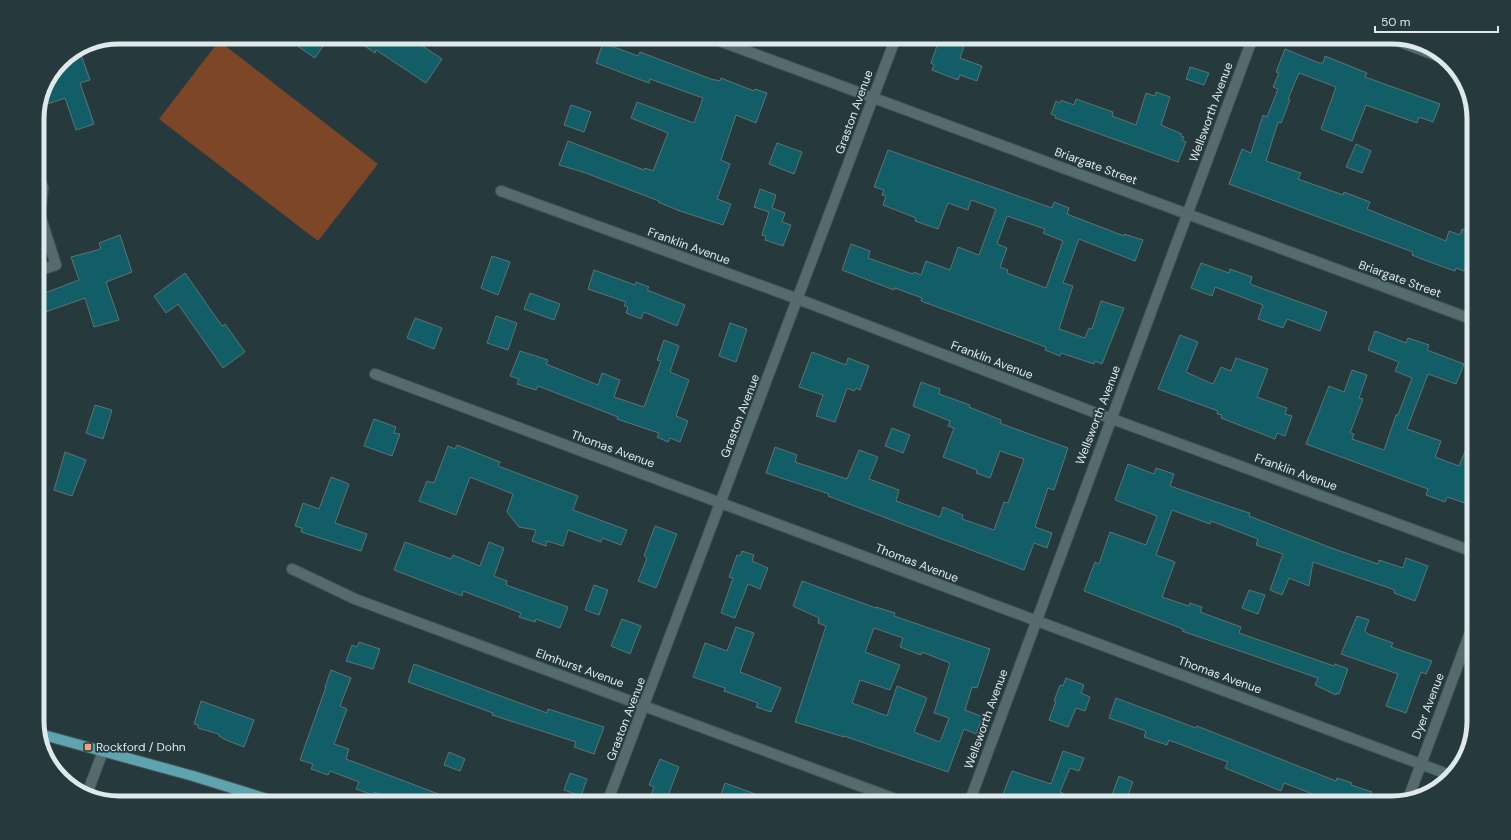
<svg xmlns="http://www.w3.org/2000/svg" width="1511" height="840" viewBox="0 0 1511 840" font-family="'DM Sans',sans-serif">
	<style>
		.green { fill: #7c4627 }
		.building { fill: #115e67; stroke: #5e7376; fill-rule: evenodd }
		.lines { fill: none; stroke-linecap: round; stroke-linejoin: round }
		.minor-casing { stroke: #435557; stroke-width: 12 }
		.major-casing { stroke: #435557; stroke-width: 12 }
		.minor { stroke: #566b6e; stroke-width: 10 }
		.major { stroke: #5ea4ae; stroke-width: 10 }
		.poi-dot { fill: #f0a278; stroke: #26393c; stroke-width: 1.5 }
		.labels { text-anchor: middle; stroke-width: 3.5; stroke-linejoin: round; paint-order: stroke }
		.street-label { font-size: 12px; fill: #dee9eb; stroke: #26393c }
		.poi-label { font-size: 12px; fill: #dee9eb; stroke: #26393c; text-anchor: start }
		.rim { fill: none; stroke: #dee9eb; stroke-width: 5 }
	</style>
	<rect width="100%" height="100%" fill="#26393c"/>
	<polygon class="green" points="219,41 378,164 318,241 159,119"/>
	<g class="building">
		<polygon points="284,37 329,37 315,58"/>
		<polygon points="351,37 409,37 442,59 426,83 376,50 375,53"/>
		<polygon points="940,37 967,37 960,58 982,66 977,81 960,75 958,80 932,70 934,65 931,63"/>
		<polygon points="603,43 638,56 640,52 711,79 720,81 721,78 754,91 755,89 767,93 756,123 736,115 721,160 730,164 717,199 731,204 723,225 680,211 658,202 659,201 583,172 559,165 568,141 644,170 645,168 653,171 668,133 631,118 637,102 694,123 703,98 650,79 649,83 596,63"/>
		<polygon points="79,49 90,80 80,83 94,124 76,130 65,98 39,107 45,83 61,61"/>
		<polygon points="1285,49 1319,63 1323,63 1325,56 1367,73 1365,77 1440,104 1433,122 1419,117 1417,123 1366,105 1352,141 1321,129 1336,87 1299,73 1288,99 1290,100 1281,123 1278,122 1266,161 1301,173 1298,179 1343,195 1344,192 1370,202 1367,209 1446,241 1449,231 1460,235 1462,229 1474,234 1472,249 1464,271 1456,268 1455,271 1427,261 1412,255 1413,252 1229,184 1242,149 1251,153 1263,115 1267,117 1278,89 1273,87 1279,73 1276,72"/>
		<polygon points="1190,67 1209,73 1204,85 1186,79"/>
		<polygon points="1156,92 1170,97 1161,125 1182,134 1181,136 1184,137 1182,140 1186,142 1178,162 1055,118 1056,116 1051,114 1056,101 1060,103 1061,100 1074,105 1076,99 1113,112 1112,116 1136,125 1146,93 1155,96"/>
		<polygon points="571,105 591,112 584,132 564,125"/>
		<polygon points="777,143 802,152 794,174 769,164"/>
		<polygon points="1356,144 1371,151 1362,173 1346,167"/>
		<path d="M888,150L1052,208L1054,202L1069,208L1067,214L1124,236V234L1143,240L1135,261L1079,239L1063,283L1073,286L1059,329L1085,338L1089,328L1092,329L1101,301L1124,308L1102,364L1095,361L1094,364L1061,353L1060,356L1045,350L1046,347L921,301L922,298L895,288L894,290L842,270L851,244L870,251L868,258L913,274L914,272L921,275L926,261L950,270L958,247L979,255L996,209L971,200L968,210L948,203L938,229L915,221L916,218L883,205L886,196L882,195L884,190L874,187ZM1007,216L1045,229L1043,233L1063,241L1046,288L1007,273L1008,270L1000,267L1007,248L997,244Z"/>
		<polygon points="760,189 776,195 772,208 785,213 782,222 791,225 783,246 765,240 766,236 762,235 769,212 754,207"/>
		<polygon points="120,235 132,272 106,282 119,320 94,327 85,298 37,315 37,296 79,280 71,257 101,249 99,243"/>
		<polygon points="492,256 510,262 498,295 481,288"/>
		<polygon points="1201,263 1229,273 1230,269 1252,277 1250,284 1327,312 1320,331 1287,319 1283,328 1258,319 1263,305 1215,287 1212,296 1191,288"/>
		<polygon points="594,270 635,285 636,282 649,287 647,290 685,305 677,326 644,312 641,319 626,313 628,307 624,306 626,302 588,289"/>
		<polygon points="185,273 222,326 225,324 245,352 223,368 178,304 166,313 154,296"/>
		<polygon points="530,293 560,304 554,320 524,309"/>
		<polygon points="496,316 517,323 508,350 487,343"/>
		<polygon points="415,318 442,328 434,349 407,338"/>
		<polygon points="730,323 747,329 736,362 719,356"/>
		<polygon points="1375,331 1406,343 1408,338 1429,345 1427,350 1464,364 1456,384 1428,374 1407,429 1441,441 1435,457 1459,466 1474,430 1474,506 1447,497 1445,502 1426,495 1428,489 1306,444 1329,386 1344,392 1352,370 1367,375 1359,398 1363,399 1350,433 1354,434 1352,439 1384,450 1396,415 1398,415 1412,378 1395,371 1399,362 1368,350"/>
		<polygon points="1180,335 1198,342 1186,372 1199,378 1213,384 1221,367 1231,371 1236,358 1268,369 1257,397 1287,408 1285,414 1292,416 1285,436 1277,433 1275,439 1221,418 1222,415 1217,414 1218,411 1158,389"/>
		<polygon points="664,340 679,346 670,372 689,380 676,416 688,421 680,442 670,438 668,442 657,437 659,433 617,419 618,417 538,386 536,390 517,384 519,379 510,376 520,351 548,360 546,364 598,385 602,373 620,380 614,397 644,407 661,361 657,360"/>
		<polygon points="812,352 846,365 848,358 869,366 860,390 856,388 854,391 847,388 835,422 816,416 823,395 799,387"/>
		<polygon points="921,382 940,389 939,394 970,405 969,407 1001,420 1000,423 1002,424 1068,448 1054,490 1048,488 1035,527 1052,533 1047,548 1034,543 1024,570 828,496 829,494 766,473 775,447 797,455 795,462 847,479 859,450 878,457 869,479 899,490 896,501 940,517 943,507 963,515 962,519 994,530 1004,502 1008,503 1024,459 1000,451 990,478 976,473 977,470 943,457 954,428 948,426 950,421 913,406"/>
		<polygon points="95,405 112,410 103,439 86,433"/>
		<polygon points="374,419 396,427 394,433 400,434 392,456 364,446"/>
		<polygon points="892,428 910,435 903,453 885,446"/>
		<polygon points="457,445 500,462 498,466 578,496 573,510 627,530 621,545 602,538 601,542 568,530 563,546 547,541 546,546 532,541 536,530 519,527 507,512 513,494 470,477 456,515 419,501 427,481 434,483 448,446 455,449"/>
		<polygon points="65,452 86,460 72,496 54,490"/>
		<polygon points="1128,464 1154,474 1156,468 1174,474 1170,486 1246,512 1250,513 1249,516 1334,549 1378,564 1379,560 1403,568 1406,558 1428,566 1415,601 1394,593 1395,590 1313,562 1309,586 1289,578 1282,595 1270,590 1283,554 1256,545 1258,539 1211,521 1210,524 1172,510 1156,555 1175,562 1162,597 1189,606 1190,603 1202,607 1200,612 1203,613 1241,627 1239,633 1334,666 1335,664 1348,669 1339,694 1337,693 1336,695 1315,685 1318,678 1182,631 1183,629 1084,591 1095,562 1099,564 1110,532 1146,545 1157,516 1115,500"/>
		<polygon points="331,477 349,484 335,523 367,534 361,551 301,532 302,528 295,526 303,503 319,509"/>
		<polygon points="655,526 677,534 656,588 638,581 647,558 644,556"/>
		<polygon points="405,542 451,559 453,555 480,566 489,542 504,548 494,576 507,581 506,585 568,607 560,628 536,619 535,622 519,617 521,613 463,591 462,596 394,570"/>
		<polygon points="742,551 754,555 752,561 768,568 760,589 748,584 735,618 721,613 733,578 729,577 737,555 740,556"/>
		<path d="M802,581L876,608V607L895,613L894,616L990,649L977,688L972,687L965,710L983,717L976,734L964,729L948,772L844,736V737L795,722L826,626L818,623L819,618L793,606ZM874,628L903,638L900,647L921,655L922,652L950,663L934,713L949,718L940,742L914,732L927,698L897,686L887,716L852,703L860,680L890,690L900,665L865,652Z"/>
		<polygon points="594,585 608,590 599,615 585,610"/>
		<polygon points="1249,590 1265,595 1258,614 1242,608"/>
		<polygon points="1357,616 1369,620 1365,631 1368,634 1393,643 1391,647 1432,661 1426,674 1421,672 1406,713 1386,706 1398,674 1341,654"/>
		<polygon points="622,619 641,626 630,654 611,646"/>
		<polygon points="736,627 754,633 740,672 781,688 771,712 756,707 758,703 724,691 725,688 693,677 705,643 727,651"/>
		<polygon points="359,642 380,649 373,669 346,661 352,645 357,647"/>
		<polygon points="414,664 547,713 548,709 604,727 594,754 574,747 576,742 492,715 493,713 408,682"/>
		<polygon points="331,670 351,678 340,706 347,709 334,744 349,749 346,759 457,801 457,803 406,803 374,792 373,795 356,789 359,782 330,771 328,775 311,769 313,764 300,760 326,687 325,687"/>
		<polygon points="1066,678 1084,685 1081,693 1090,697 1085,711 1076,708 1068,727 1049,720 1056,701 1054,701 1060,685 1063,686"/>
		<polygon points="1116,698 1196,728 1197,726 1336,781 1337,778 1352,783 1351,785 1372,792 1368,803 1328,803 1317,799 1318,796 1284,783 1281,791 1225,768 1228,762 1203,753 1169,740 1167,745 1144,737 1146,731 1109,718"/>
		<polygon points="201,701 254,720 244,747 226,740 219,736 219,734 198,728 198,725 194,724"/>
		<polygon points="1063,751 1084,758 1079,771 1070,768 1060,792 1084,803 1026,803 1003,794 1012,771 1051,784"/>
		<polygon points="449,752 465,759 460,771 444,765"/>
		<polygon points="660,759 679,767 666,801 651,795 654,787 649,785"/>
		<polygon points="570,773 587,779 581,796 564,790"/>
		<polygon points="1119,776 1133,782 1125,803 1109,803"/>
		<polygon points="725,783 775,801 775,803 718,803"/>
	</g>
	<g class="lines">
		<g class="minor-casing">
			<g id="minor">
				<polyline points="467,37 470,39 479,37"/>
				<polyline points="709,37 1474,320"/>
				<polyline points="1387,37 1445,59"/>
				<polyline points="37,171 43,188 40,215 37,216"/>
				<polyline points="501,191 798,299 1096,413 1474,552"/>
				<polyline points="37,271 56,265 40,215"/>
				<polyline points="375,374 1450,775"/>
				<polyline points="292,569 355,599 406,618 906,803"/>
				<polyline points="87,794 103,751"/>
				<polyline points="1408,799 1474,622"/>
				<polyline points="607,803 896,37"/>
				<polyline points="969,803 1253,37"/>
			</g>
		</g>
		<g class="major-casing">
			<polyline id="major" points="40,734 193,776 280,803"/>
		</g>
		<use href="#minor" class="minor"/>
		<use href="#major" class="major"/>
	</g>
	<rect class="poi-dot" x="84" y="743" width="8" height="8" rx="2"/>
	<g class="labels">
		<g class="street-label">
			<text transform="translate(854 112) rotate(-70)" y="4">Graston Avenue</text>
			<text transform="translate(1211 112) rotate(-70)" y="4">Wellsworth Avenue</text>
			<text transform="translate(1096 166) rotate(20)" y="4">Briargate Street</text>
			<text transform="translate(689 246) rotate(20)" y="4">Franklin Avenue</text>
			<text transform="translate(1400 279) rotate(20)" y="4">Briargate Street</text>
			<text transform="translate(992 360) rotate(21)" y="4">Franklin Avenue</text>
			<text transform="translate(1098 415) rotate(-69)" y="4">Wellsworth Avenue</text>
			<text transform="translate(740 416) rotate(-69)" y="4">Graston Avenue</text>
			<text transform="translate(613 449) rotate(20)" y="4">Thomas Avenue</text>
			<text transform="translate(1296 472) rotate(20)" y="4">Franklin Avenue</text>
			<text transform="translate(917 563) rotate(21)" y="4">Thomas Avenue</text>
			<text transform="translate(580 668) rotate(20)" y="4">Elmhurst Avenue</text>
			<text transform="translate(1220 675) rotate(20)" y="4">Thomas Avenue</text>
			<text transform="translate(1428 706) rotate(-69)" y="4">Dyer Avenue</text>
			<text transform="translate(626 719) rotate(-69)" y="4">Graston Avenue</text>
			<text transform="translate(986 719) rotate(-70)" y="4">Wellsworth Avenue</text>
		</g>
		<g class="poi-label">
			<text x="96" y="751">Rockford / Dohn</text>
		</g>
	</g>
	<path d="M0 0H1511V840H0ZM119 44H1392A75 75 0 0 1 1467 119V721A75 75 0 0 1 1392 796H119A75 75 0 0 1 44 721V119A75 75 0 0 1 119 44Z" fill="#26393c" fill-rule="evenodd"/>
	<path class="rim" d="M119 44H1392A75 75 0 0 1 1467 119V721A75 75 0 0 1 1392 796H119A75 75 0 0 1 44 721V119A75 75 0 0 1 119 44Z"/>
	<path d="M1375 26v6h123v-6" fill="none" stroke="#dee9eb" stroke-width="2"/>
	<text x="1381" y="26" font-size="12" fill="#dee9eb" stroke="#26393c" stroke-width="3" paint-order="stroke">50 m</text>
</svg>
